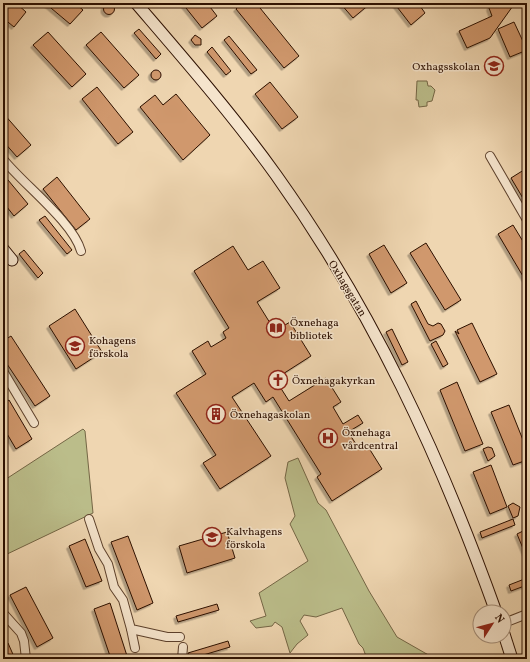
<svg xmlns="http://www.w3.org/2000/svg" width="530" height="662" viewBox="0 0 530 662" font-family="Vollkorn,serif">
	<style>
		.green { fill: #bbbd8a; stroke: #746645 }
		.building { fill: #d0986d; stroke: #2c0f00; filter: url(#shadow) }
		.lines { fill: none; stroke-linecap: round; stroke-linejoin: round }
		.street-casing { stroke: #5d412c; stroke-width: 10 }
		.secondary-casing { stroke: #2c0f00; stroke-width: 13 }
		.street { stroke: #f5e4cc; stroke-width: 8 }
		.secondary { stroke: #f5e4cc; stroke-width: 11 }
		.labels { text-anchor: middle; stroke-width: 3; stroke-linejoin: round; paint-order: stroke }
		.poi-label { font-size: 11px; fill: #2c0f00; stroke: #f5e4cc; text-anchor: start }
		.street-label { font-size: 11px; fill: #2c0f00; stroke: #f5e4cc }
	</style>
	<defs>
		<filter id="shadow"><feDropShadow dx="-2.5" dy="2.5" stdDeviation="0" flood-color="#0004"/></filter>
	</defs>
	<rect width="100%" height="100%" fill="#efd6b1"/>
	<filter id="stains"><feTurbulence type="fractalNoise" baseFrequency=".005" numOctaves="4"/><feColorMatrix values="0 0 0 0 .2 0 0 0 0 .09 0 0 0 0 .02 0 0 0 .5 -.17"/></filter>
	<radialGradient id="worn" r=".72"><stop offset=".6" stop-color="#630" stop-opacity="0"/><stop offset="1" stop-color="#630" stop-opacity=".3"/></radialGradient>
	<g class="green">
		<polygon points="417,81 427,81 428,86 431,86 435,90 432,101 427,102 427,106 419,107 418,100 416,100"/>
		<polygon points="83,429 85,431 93,513 3,556 3,481"/>
		<polygon points="298,458 318,503 326,510 369,591 397,637 432,657 432,659 367,659 363,648 359,644 342,608 316,617 304,615 300,621 308,635 297,644 290,653 282,627 275,622 272,626 256,628 250,621 266,616 259,593 308,561 290,524 295,516 285,478 288,462"/>
	</g>
	<g class="building">
		<polygon points="3,3 16,3 26,12 14,27 3,18"/>
		<polygon points="45,3 75,3 83,10 70,24"/>
		<polygon points="182,3 207,3 217,16 202,28"/>
		<polygon points="242,3 256,3 299,56 284,68 236,9"/>
		<polygon points="340,3 371,3 353,18"/>
		<polygon points="394,3 418,3 425,13 411,25"/>
		<polygon points="492,3 515,3 490,38 467,48 459,31 492,16 489,8"/>
		<circle cx="109" cy="9" r="5.5"/>
		<polygon points="514,22 527,50 510,57 498,29"/>
		<polygon points="139,29 161,54 156,59 134,33"/>
		<polygon points="48,32 86,74 72,87 33,45"/>
		<polygon points="101,32 139,75 124,88 86,45"/>
		<polygon points="195,35 201,39 201,45 195,45 191,40"/>
		<polygon points="229,36 257,70 251,74 224,40"/>
		<polygon points="212,47 231,71 226,75 207,52"/>
		<circle cx="156" cy="75" r="5"/>
		<polygon points="270,82 298,117 282,129 255,94"/>
		<polygon points="97,87 133,132 118,144 82,99"/>
		<polygon points="176,94 210,135 183,160 140,107 155,95 163,105"/>
		<polygon points="3,113 31,145 17,157 3,141"/>
		<polygon points="527,168 527,205 511,178"/>
		<polygon points="3,174 28,204 14,216 3,202"/>
		<polygon points="57,177 90,219 76,230 43,189"/>
		<polygon points="45,216 72,250 67,254 39,220"/>
		<polygon points="513,225 527,248 527,283 498,234"/>
		<polygon points="426,243 461,300 445,310 410,253"/>
		<polygon points="384,245 407,283 391,293 369,254"/>
		<polygon points="233,246 248,270 263,261 280,288 257,302 275,331 290,322 311,356 275,379 289,401 326,378 341,402 333,407 343,424 358,415 363,423 348,432 360,450 367,445 382,469 332,501 317,477 321,474 273,397 266,402 254,383 232,397 271,456 220,489 203,463 216,455 176,393 206,374 192,351 208,341 211,347 226,338 223,332 229,328 194,271"/>
		<polygon points="24,250 43,273 38,278 19,254"/>
		<polygon points="416,301 428,324 433,326 438,323 441,324 445,331 443,335 430,341 411,304"/>
		<polygon points="75,309 102,352 76,369 49,326"/>
		<polygon points="472,323 497,374 480,382 455,331 459,334 457,330"/>
		<polygon points="392,329 408,362 402,365 386,332"/>
		<polygon points="11,336 50,396 35,406 3,358 3,341"/>
		<polygon points="436,341 448,364 443,367 431,344"/>
		<polygon points="457,382 483,444 465,451 440,390"/>
		<polygon points="9,400 32,439 16,449 3,427 3,404"/>
		<polygon points="509,405 527,450 527,460 513,465 491,412"/>
		<polygon points="488,447 492,448 495,456 488,461 483,449"/>
		<polygon points="491,465 507,507 490,514 473,472"/>
		<polygon points="513,503 520,507 518,516 513,518 508,506"/>
		<polygon points="513,519 515,525 482,538 480,532"/>
		<polygon points="523,531 527,541 527,558 517,534"/>
		<polygon points="227,532 235,558 187,573 179,546"/>
		<polygon points="128,536 153,603 137,610 111,542"/>
		<polygon points="85,539 102,581 86,587 69,546"/>
		<polygon points="527,578 527,585 511,591 509,585"/>
		<polygon points="26,587 53,638 37,647 10,595"/>
		<polygon points="110,603 128,659 111,659 94,609"/>
		<polygon points="217,604 219,610 178,622 176,616"/>
		<polygon points="228,641 230,647 190,659 188,653"/>
		<polygon points="8,643 15,659 3,659 3,645"/>
	</g>
	<g class="lines">
		<g class="street-casing">
			<g id="street">
				<polyline points="490,156 527,220"/>
				<path d="M3,159C23,184 73,222 81,251"/>
				<polyline points="3,371 34,423"/>
				<polyline points="89,519 99,549 108,564 114,587 123,600 131,629 167,637 180,637"/>
				<polyline points="3,613 21,633 24,641 26,659"/>
				<polyline points="504,623 527,614"/>
				<polyline points="131,629 135,648"/>
				<polyline points="182,659 183,647"/>
			</g>
		</g>
		<g class="secondary-casing">
			<g id="secondary">
				<path d="M136,3C184,59 233,115 276,175C373,311 440,456 496,612"/>
				<polyline points="3,249 12,260"/>
				<polyline points="504,634 512,659"/>
			</g>
		</g>
		<use href="#street" class="street"/>
		<use href="#secondary" class="secondary"/>
	</g>
	<defs>
		<g id="school-ring" transform="scale(1)"><circle r="9.5" fill="#f5e4cc" stroke="#8f2418" stroke-width="1.5"/><path d="M0-5L7-2L0 1L-7-2ZM-4 1L0 2.5L4 1V4Q0 6-4 4Z" fill="#8f2418"/></g>
		<g id="library-ring" transform="scale(1)"><circle r="9.5" fill="#f5e4cc" stroke="#8f2418" stroke-width="1.5"/><path d="M-6-4Q-3-5.5-.7-3.5V5Q-3 3-6 4ZM6-4Q3-5.5 .7-3.5V5Q3 3 6 4Z" fill="#8f2418"/></g>
		<g id="church-ring" transform="scale(1)"><circle r="9.5" fill="#f5e4cc" stroke="#8f2418" stroke-width="1.5"/><path d="M-1.2-6h2.4v3.5h3.3v2.4h-3.3V6h-2.4V-.1h-3.3v-2.4h3.3Z" fill="#8f2418"/></g>
		<g id="building-ring" transform="scale(1)"><circle r="9.5" fill="#f5e4cc" stroke="#8f2418" stroke-width="1.5"/><path d="M-4-6H4V6H1V3H-1V6H-4ZM-2.5-4.3h1.7v1.8h-1.7ZM.8-4.3h1.7v1.8H.8ZM-2.5-1h1.7V.8h-1.7ZM.8-1h1.7V.8H.8Z" fill="#8f2418"/></g>
		<g id="hospital-ring" transform="scale(1)"><circle r="9.5" fill="#f5e4cc" stroke="#8f2418" stroke-width="1.5"/><path d="M-5-5h3v3.5h4V-5h3V5h-3V1.5h-4V5h-3Z" fill="#8f2418"/></g>
	</defs>
	<g fill-rule="evenodd">
		<use href="#school-ring" x="494" y="66"/>
		<use href="#library-ring" x="276" y="328"/>
		<use href="#school-ring" x="75" y="346"/>
		<use href="#church-ring" x="278" y="380"/>
		<use href="#building-ring" x="216" y="414"/>
		<use href="#hospital-ring" x="328" y="438"/>
		<use href="#school-ring" x="212" y="537"/>
	</g>
	<g class="labels">
		<g class="poi-label">
			<text x="480" y="70" text-anchor="end">Oxhagsskolan</text>
			<text x="290" y="326">Öxnehaga<tspan x="290" dy="13">bibliotek</tspan></text>
			<text x="89" y="344">Kohagens<tspan x="89" dy="13">förskola</tspan></text>
			<text x="292" y="384">Öxnehagakyrkan</text>
			<text x="230" y="418">Öxnehagaskolan</text>
			<text x="342" y="436">Öxnehaga<tspan x="342" dy="13">vårdcentral</tspan></text>
			<text x="226" y="535">Kalvhagens<tspan x="226" dy="13">förskola</tspan></text>
		</g>
		<g class="street-label">
			<text transform="translate(348 288) rotate(59)" y="4">Oxhagsgatan</text>
		</g>
	</g>
	<rect width="530" height="662" fill="none" stroke="#efd6b1" stroke-width="16"/>
	<rect x="4" y="4" width="522" height="654" fill="none" stroke="#2c0f00" stroke-width="2"/>
	<rect x="8" y="8" width="514" height="646" fill="none" stroke="#2c0f00"/>
	<g transform="translate(492 624) rotate(54)"><circle r="19" fill="#f5e4cc" stroke="#a58f7a"/>
	<path d="M0-3L7 15L0 10L-7 15Z" fill="#8f2418"/>
	<text y="-6" font-size="11" font-weight="bold" text-anchor="middle" fill="#2c0f00">N</text>
	</g>
	<rect width="100%" height="100%" filter="url(#stains)"/>
	<rect width="100%" height="100%" fill="url(#worn)"/>
</svg>
